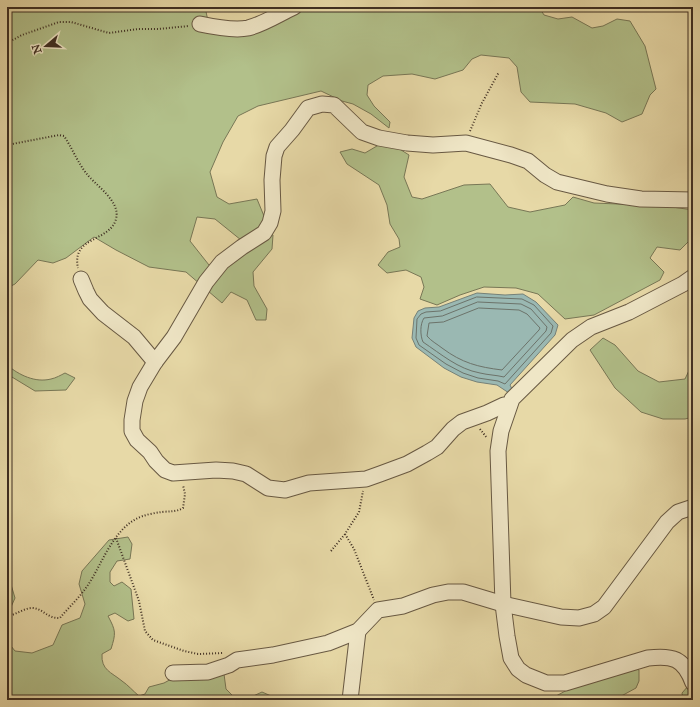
<svg xmlns="http://www.w3.org/2000/svg" width="700" height="707" viewBox="0 0 700 707" font-family="'IM FELL Great Primer',serif">
	<style>
		.green { fill: #b2c08a; stroke: #787756 }
		.water { fill: #9ab8b2; stroke: #758178 }
		.lines { fill: none; stroke-linecap: round; stroke-linejoin: round }
		.shore { stroke: #6c736a; stroke-width: 1 }
		.minor-casing { stroke: #685943; stroke-width: 17 }
		.path { stroke: #3e2e22; stroke-width: 2; stroke-dasharray: 1 2; stroke-linecap: butt }
		.minor { stroke: #efe6c6; stroke-width: 15 }
	</style>
	<rect width="100%" height="100%" fill="#e7d9a7"/>
	<filter id="stains"><feTurbulence type="fractalNoise" baseFrequency=".005" numOctaves="4"/><feColorMatrix values="0 0 0 0 .2 0 0 0 0 .09 0 0 0 0 .02 0 0 0 .5 -.17"/></filter>
	<radialGradient id="worn" r=".72"><stop offset=".6" stop-color="#630" stop-opacity="0"/><stop offset="1" stop-color="#630" stop-opacity=".3"/></radialGradient>
	<g class="green">
		<polygon points="7,7 205,7 208,21 273,23 306,7 539,7 544,15 558,19 572,17 592,28 603,26 617,19 630,21 645,46 656,89 650,95 642,114 622,122 606,113 575,104 530,102 521,92 517,67 509,58 481,55 472,59 463,70 435,79 412,74 383,76 368,85 367,95 374,106 390,122 389,128 371,114 353,104 342,101 321,91 258,106 238,116 223,142 210,172 217,197 229,204 257,199 264,216 262,230 241,240 215,219 197,217 190,241 209,265 221,271 269,233 273,235 272,249 253,272 254,286 267,309 266,320 256,320 247,300 231,292 222,303 186,272 149,267 116,250 94,237 66,258 53,263 38,260 15,284 7,288"/>
		<polygon points="382,143 398,148 409,155 404,177 412,197 422,199 464,185 490,184 508,207 530,212 565,205 573,197 594,203 665,206 693,210 693,237 680,250 657,247 650,258 664,272 660,280 594,315 565,319 538,294 516,288 484,287 460,295 437,305 420,299 424,287 421,277 406,270 387,273 378,265 388,252 400,247 399,239 390,224 387,205 379,185 347,164 340,152 352,149 365,153"/>
		<polygon points="603,338 615,345 638,371 659,382 685,379 693,362 693,417 685,419 663,419 641,412 615,388 590,350"/>
		<path d="M7,365C19,375 35,383 51,379C56,378 61,375 65,373L75,378L66,390L35,391L7,374Z"/>
		<path d="M128,537L132,544L130,559L117,561L110,572V582L114,586L122,582L131,589L134,619L128,621L115,613L108,616C116,631 116,633 111,649L102,654C101,670 111,672 122,681C128,685 133,691 139,696L145,694L149,687L164,683L175,677L224,674L226,689L233,696L249,698L262,692L278,699V700H7V641L15,651L32,653L53,645L62,625L80,618L85,604L79,584L82,571L109,540Z"/>
		<polygon points="7,571 15,598 11,607 7,608"/>
		<polygon points="634,668 639,670 639,681 636,688 614,700 556,700 556,696 571,688"/>
		<polygon points="689,685 693,693 693,700 683,700 682,693"/>
	</g>
	<polygon class="water" points="477,293 505,295 523,294 536,302 558,325 555,335 510,385 512,389 509,393 497,385 477,382 461,377 444,368 416,347 412,338 414,318 418,311 425,308 439,307"/>
	<g class="lines">
		<g class="shore">
			<polygon points="477,297 522,299 534,305 553,326 551,333 505,384 498,381 478,378 463,373 446,364 419,345 416,338 417,319 421,314 426,312 440,311"/>
			<path d="M478,302L521,304L531,309L547,327L546,331L504,377C496,375 488,375 480,373C458,369 441,354 423,342C420,335 420,324 424,318L442,316Z"/>
			<path d="M479,308L519,310L527,314L540,328L539,330L502,370C478,367 462,363 442,348C437,344 431,341 427,336L429,323L443,322Z"/>
		</g>
		<g class="minor-casing">
			<g id="minor">
				<path d="M200,24C214,27 234,31 248,28C264,24 279,14 294,7"/>
				<path d="M693,277L683,284L629,312L591,327L572,340L512,399L501,431L498,451L503,604L507,636L511,658L518,669L526,675L546,683H565L648,658C672,655 684,658 693,683"/>
				<polyline points="81,279 86,291 90,299 103,313 134,337 155,362"/>
				<polyline points="509,406 504,405 487,413 462,422 453,429 437,447 427,453 407,464 380,474 366,479 309,483 285,490 268,488 246,474 233,471 216,470 173,473 165,470 156,461 150,452 137,440 132,431 132,420 135,401 140,387 155,362 174,337 206,282 222,262 242,247 264,233 270,223 273,211 272,180 274,156 277,147 292,130 308,108 322,104 334,105 362,132 379,138 407,143 433,145 466,143 511,155 528,161 545,175 557,182 607,194 641,199 693,200"/>
				<polyline points="173,673 208,672 229,665 237,660 273,655 328,643 358,631 378,610 403,606 433,595 448,592 463,592 503,604 561,617 579,618 594,614 604,607 667,522 678,512 693,507"/>
				<polyline points="350,700 358,631"/>
			</g>
		</g>
		<g class="path">
			<polyline points="7,43 22,35 59,22 71,22 109,33 138,29 158,29 189,26"/>
			<polyline points="470,131 482,103 499,72"/>
			<path d="M7,145L59,135L64,136C72,148 77,161 86,173C95,185 121,201 116,219C110,242 71,236 78,268"/>
			<polyline points="480,429 487,438"/>
			<polyline points="345,534 354,549 374,600"/>
			<polyline points="116,538 139,601 145,631 153,640 184,651 198,654 223,653"/>
			<polyline points="331,551 345,534 359,512 363,491"/>
			<path d="M7,616C16,615 24,608 32,608C43,608 47,619 60,618C69,607 80,597 88,585C102,564 112,532 136,519C143,515 154,513 162,512C170,511 176,512 183,508L185,494L183,485"/>
		</g>
		<use href="#minor" class="minor"/>
	</g>
	<rect width="700" height="707" fill="none" stroke="#e7d9a7" stroke-width="24"/>
	<rect x="8" y="8" width="684" height="691" fill="none" stroke="#3e2e22" stroke-width="2"/>
	<rect x="12" y="12" width="676" height="683" fill="none" stroke="#3e2e22"/>
	<g transform="translate(46 46) rotate(251)" stroke="#efe6c6" stroke-width="3" paint-order="stroke">
	<path d="M0-3L7 15L0 10L-7 15Z" fill="#3e2e22"/>
	<text y="-6" font-size="11" font-weight="bold" text-anchor="middle" fill="#3e2e22">N</text>
	</g>
	<rect width="100%" height="100%" filter="url(#stains)"/>
	<rect width="100%" height="100%" fill="url(#worn)"/>
</svg>
